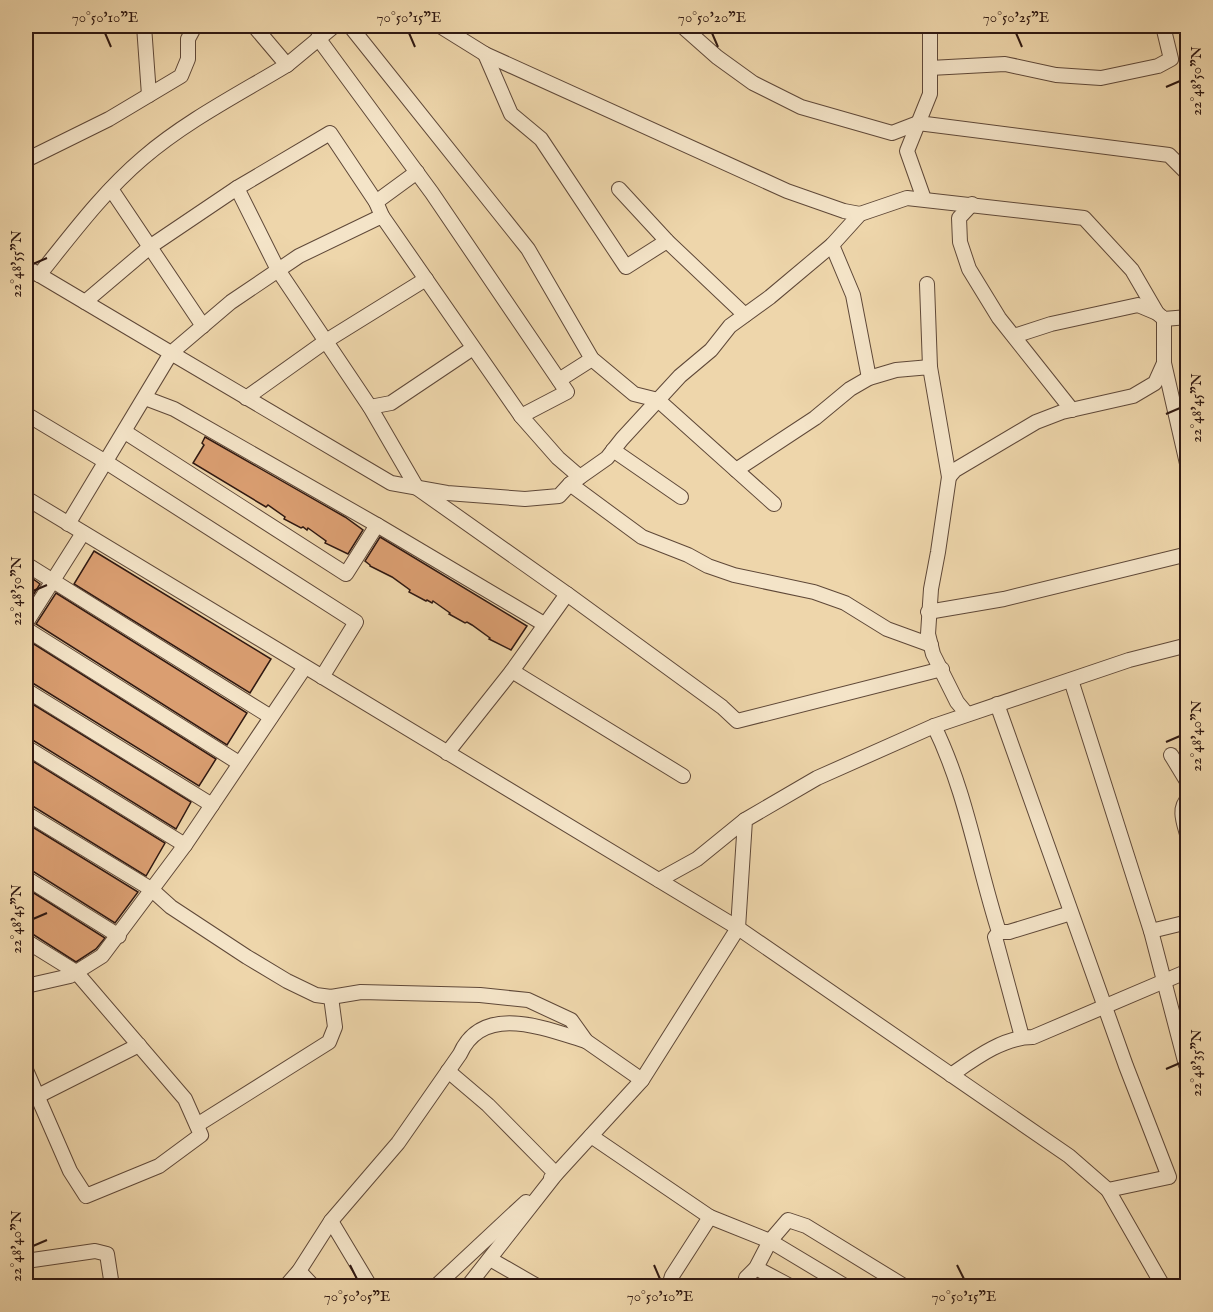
<svg xmlns="http://www.w3.org/2000/svg" width="1213" height="1312" viewBox="0 0 1213 1312" font-family="'IM FELL English',serif">
	<style>
		.building { fill: #da9e71; stroke: #2f1811; stroke-width: 1.5 }
		.lines { fill: none; stroke-linecap: round; stroke-linejoin: round }
		.minor-casing { stroke: #5f4838; stroke-width: 16 }
		.minor { stroke: #f4e4c8; stroke-width: 14 }
		.ticks { fill: none; stroke: #2f1811; stroke-width: 2 }
		.neatline { fill: none; stroke: #2f1811; stroke-width: 2 }
		.ticks-label { font-size: 15px; text-anchor: middle; fill: #2f1811 }
	</style>
	<rect width="100%" height="100%" fill="#eed6ab"/>
	<filter id="stains"><feTurbulence type="fractalNoise" baseFrequency=".00333" numOctaves="4"/><feColorMatrix values="0 0 0 0 .2 0 0 0 0 .09 0 0 0 0 .02 0 0 0 .5 -.17"/></filter>
	<radialGradient id="worn" r=".72"><stop offset=".6" stop-color="#630" stop-opacity="0"/><stop offset="1" stop-color="#630" stop-opacity=".3"/></radialGradient>
	<g class="building">
		<polygon points="205,437 345,517 363,530 348,554 325,543 326,541 308,528 307,530 303,527 301,528 284,519 285,517 268,505 266,507 193,463 204,445 202,443"/>
		<polygon points="380,537 527,626 511,650 489,639 490,638 472,625 467,622 465,623 449,614 450,613 433,601 432,603 427,600 426,601 409,592 410,590 392,577 370,566 370,565 365,561"/>
		<polygon points="94,551 271,659 250,693 74,584"/>
		<polygon points="26,574 40,584 26,607"/>
		<polygon points="56,593 247,713 227,745 36,624"/>
		<polygon points="26,639 216,759 199,786 31,682 26,681"/>
		<polygon points="26,700 191,802 176,829 31,739 26,738"/>
		<polygon points="26,757 165,843 146,876 31,805 26,804"/>
		<polygon points="26,823 138,892 115,923 31,870 26,869"/>
		<polygon points="26,888 105,938 96,949 76,962 31,933 26,932"/>
	</g>
	<g class="lines">
		<g class="minor-casing">
			<g id="minor">
				<polyline points="144,26 149,95"/>
				<polyline points="350,26 528,249 592,359 634,394 658,400 774,504"/>
				<polyline points="440,26 485,54 787,191 844,211 860,214"/>
				<polyline points="682,26 717,57 753,83 801,107 892,133 918,123 1169,155 1185,171"/>
				<polyline points="318,38 432,193 567,392 521,416 558,458 580,477"/>
				<polyline points="485,54 511,114 541,139 626,267 667,241"/>
				<polyline points="287,65 334,26"/>
				<polyline points="930,68 1005,64 1056,75 1101,78 1158,66 1171,59 1163,26"/>
				<polyline points="26,160 109,119 181,76 188,59 188,39 195,26"/>
				<polyline points="237,188 278,270 370,407 417,488 567,594 512,671 447,753"/>
				<polyline points="111,189 203,326"/>
				<polyline points="619,189 667,241 745,315"/>
				<polyline points="924,199 907,151 930,94 930,26"/>
				<polyline points="376,202 417,172"/>
				<polyline points="972,204 959,218 960,242 969,269 999,318 1072,410"/>
				<polyline points="832,245 853,295 869,378"/>
				<polyline points="26,267 171,353 231,302 299,256 382,216 521,416"/>
				<path d="M39,275C72,234 103,192 143,158C186,121 239,94 287,65L254,26"/>
				<polyline points="927,284 930,367"/>
				<polyline points="85,302 151,246 237,188 330,133 376,202 382,216"/>
				<polyline points="1164,319 1164,363 1188,468"/>
				<polyline points="1014,336 1051,324 1138,305 1157,313"/>
				<polyline points="559,380 592,359"/>
				<polyline points="246,398 326,341 426,279"/>
				<polyline points="370,407 391,403 473,348"/>
				<polyline points="26,414 106,462 356,622 322,677"/>
				<polyline points="125,432 346,574 377,525 174,409 145,398"/>
				<polyline points="613,450 681,497"/>
				<polyline points="736,470 815,418 850,389 869,378 896,370 930,367 949,477 938,552 931,589 928,634 933,654 957,702 967,714"/>
				<polyline points="949,477 955,470 1036,422 1062,412 1133,396 1155,383 1164,363"/>
				<polyline points="570,484 642,537 688,555 708,566 734,575 814,592 845,603 887,629 931,645"/>
				<polyline points="26,498 738,928 1069,1156 1108,1190 1163,1286"/>
				<polyline points="68,524 171,353 391,483 447,493 525,499 559,496 570,484 607,458 622,439 680,376 711,350 730,326 770,297 832,245 860,214 907,198 1084,218 1132,270 1157,313 1164,319 1188,317"/>
				<polyline points="377,525 544,624"/>
				<polyline points="26,564 271,717"/>
				<polyline points="567,594 722,707 737,721 942,669"/>
				<polyline points="928,612 1004,599 1188,554"/>
				<polyline points="26,623 83,533"/>
				<polyline points="26,629 239,763"/>
				<polyline points="512,671 683,776"/>
				<polyline points="1071,680 1151,931 1186,1065"/>
				<polyline points="26,690 212,805"/>
				<polyline points="997,704 1126,1066 1169,1177 1108,1190"/>
				<path d="M934,726C966,791 977,863 999,932L995,937L1022,1037"/>
				<polyline points="26,747 185,845"/>
				<polyline points="1171,755 1188,783"/>
				<path d="M1188,799C1177,809 1185,825 1188,838"/>
				<polyline points="26,813 151,889 171,907 247,957 287,981 316,995 331,997 361,992 480,995 528,1000 571,1020 586,1041 642,1080"/>
				<polyline points="26,878 119,936"/>
				<polyline points="659,880 697,859 745,820"/>
				<polyline points="1151,931 1188,922"/>
				<polyline points="999,932 1009,932 1071,913"/>
				<polyline points="26,941 76,972 185,1099 201,1135 159,1166 86,1196 70,1171 26,1070"/>
				<polyline points="26,986 70,976 102,956 185,845 305,667"/>
				<polyline points="448,1071 488,1105 556,1174 551,1178"/>
				<path d="M951,1075C974,1059 1003,1037 1033,1037L1188,971"/>
				<polyline points="26,1102 139,1045"/>
				<polyline points="197,1125 329,1042 335,1027 331,997"/>
				<polyline points="591,1136 710,1217 672,1276 669,1286"/>
				<polyline points="710,1217 770,1241 845,1286"/>
				<polyline points="331,1221 370,1286"/>
				<polyline points="490,1259 537,1286"/>
				<polyline points="26,1261 95,1251 107,1254 112,1286"/>
				<polyline points="756,1268 790,1286"/>
				<polyline points="299,1271 313,1286"/>
				<path d="M286,1286L299,1271L331,1221L398,1143L460,1054C483,1002 546,1029 586,1041"/>
				<polyline points="436,1286 526,1202"/>
				<polyline points="468,1286 556,1174 642,1080 738,928 745,820 817,778 934,726 1129,660 1188,645"/>
				<polyline points="745,1286 746,1278 756,1268 770,1241 788,1220 806,1226 904,1286"/>
			</g>
		</g>
		<use href="#minor" class="minor"/>
	</g>
	<path class="ticks" d="M105,33L111,47M409,33L415,47M712,33L718,47M1016,33L1022,47M1166,87L1180,81M33,264L47,258M1166,414L1180,408M33,591L47,585M1166,742L1180,736M33,919L47,913M1166,1069L1180,1063M33,1246L47,1240M350,1265L357,1279M654,1265L660,1279M957,1265L964,1279"/>
	<rect width="1213" height="1312" fill="none" stroke="#eed6ab" stroke-width="66"/>
	<rect x="33" y="33" width="1147" height="1246" class="neatline"/>
	<g class="ticks-label">
		<text x="105" y="22">70°50'10"E</text>
		<text x="409" y="22">70°50'15"E</text>
		<text x="712" y="22">70°50'20"E</text>
		<text x="1016" y="22">70°50'25"E</text>
		<text transform="translate(1196 81) rotate(-90)" y="5">22°48'50"N</text>
		<text transform="translate(16 264) rotate(-90)" y="5">22°48'55"N</text>
		<text transform="translate(1196 408) rotate(-90)" y="5">22°48'45"N</text>
		<text transform="translate(16 591) rotate(-90)" y="5">22°48'50"N</text>
		<text transform="translate(1196 736) rotate(-90)" y="5">22°48'40"N</text>
		<text transform="translate(16 919) rotate(-90)" y="5">22°48'45"N</text>
		<text transform="translate(1196 1063) rotate(-90)" y="5">22°48'35"N</text>
		<text transform="translate(16 1246) rotate(-90)" y="5">22°48'40"N</text>
		<text x="357" y="1301">70°50'05"E</text>
		<text x="660" y="1301">70°50'10"E</text>
		<text x="964" y="1301">70°50'15"E</text>
	</g>
	<rect width="100%" height="100%" filter="url(#stains)"/>
	<rect width="100%" height="100%" fill="url(#worn)"/>
</svg>
